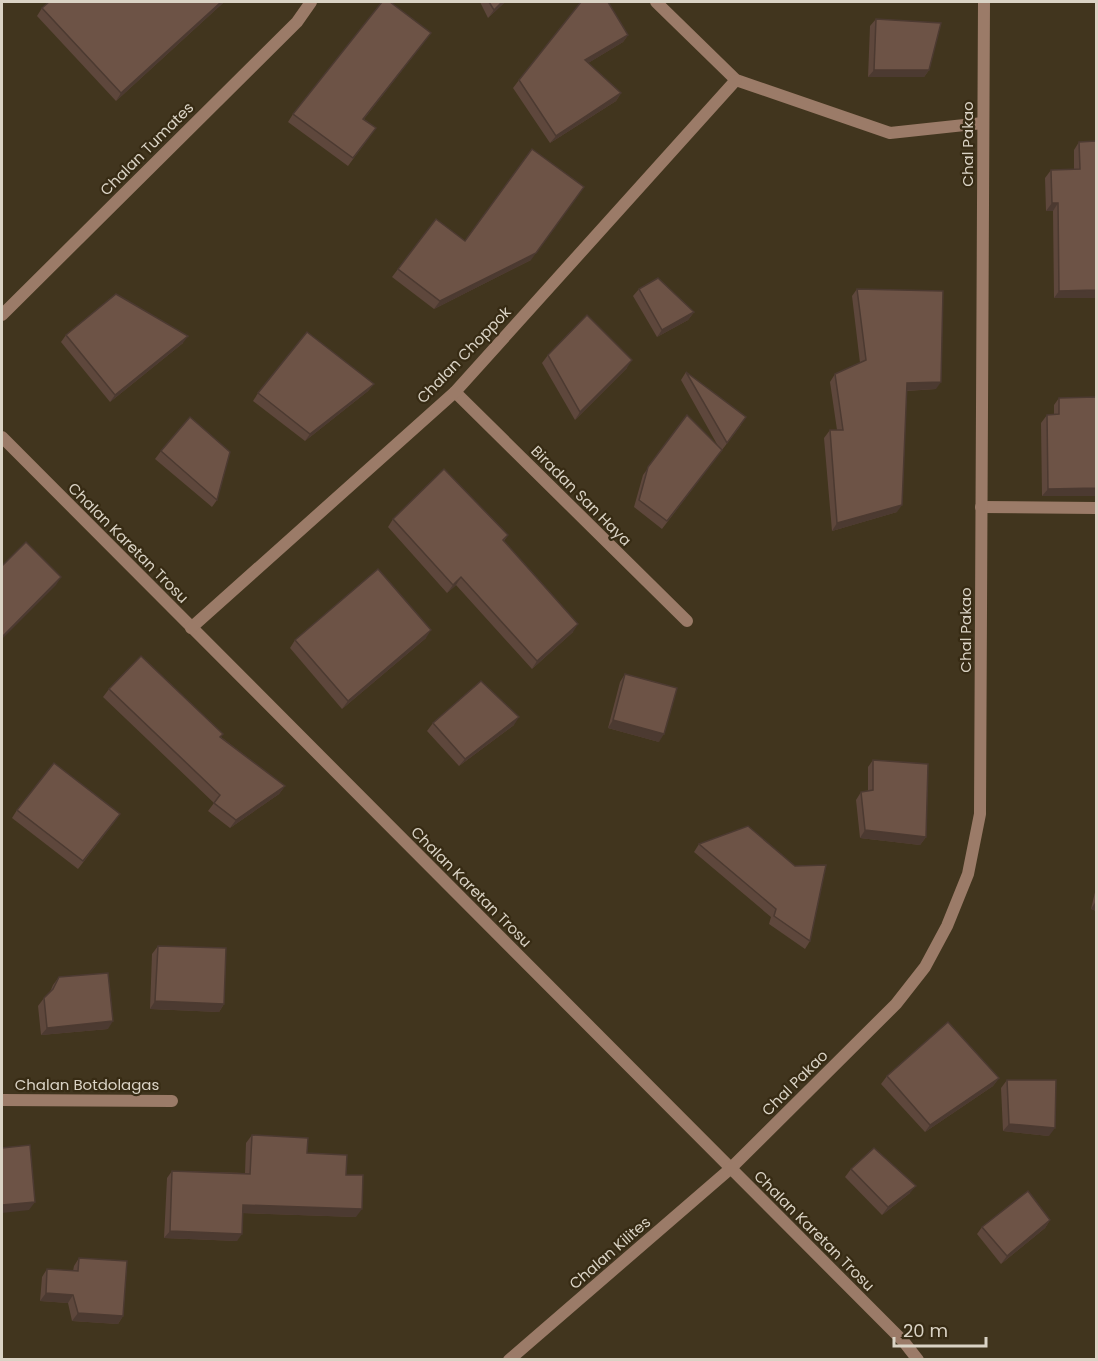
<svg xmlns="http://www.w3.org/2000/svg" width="1098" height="1361" viewBox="0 0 1098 1361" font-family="Poppins,sans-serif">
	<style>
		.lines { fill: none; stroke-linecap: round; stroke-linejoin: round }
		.minor { stroke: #9b7b68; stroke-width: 12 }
		.wall { fill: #5e473c }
		.shaded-wall { fill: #4c3a31 }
		.building { fill: #6d5346; stroke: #4c3a31; stroke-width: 1.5 }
		.labels { text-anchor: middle; stroke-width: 4.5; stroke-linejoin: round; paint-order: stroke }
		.street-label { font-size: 15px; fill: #dad3c5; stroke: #372b14 }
	</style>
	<rect width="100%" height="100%" fill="#41351e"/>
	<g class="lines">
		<g class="minor">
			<polyline points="656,2 736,80 890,133 983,123"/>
			<polyline points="2,315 297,22 311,2"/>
			<polyline points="455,392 687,621"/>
			<polyline points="2,437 904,1342 918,1360"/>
			<polyline points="981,507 1096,508"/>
			<polyline points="191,628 455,392 736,80"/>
			<polyline points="2,1100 172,1101"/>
			<polyline points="509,1360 730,1169 896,1004 925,967 947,926 968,874 980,814 984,2"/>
		</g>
	</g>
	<g class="wall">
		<polygon points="49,2 224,2 116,101 37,16 42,8"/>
		<polygon points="480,2 505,2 488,18"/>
		<polygon points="876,19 929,70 924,77 868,77 870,26"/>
		<polygon points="628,35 623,42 588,63 621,93 616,101 550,143 513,88 519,80"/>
		<polygon points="425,41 364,119 376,128 348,166 288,122 293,114"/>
		<polygon points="1079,142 1096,298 1054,298 1053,211 1046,211 1045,178 1051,170 1074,169 1074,150"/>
		<polygon points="465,241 531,260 434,309 392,277 398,269"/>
		<polygon points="639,289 694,312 688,320 657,337 633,296"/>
		<polygon points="857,289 936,389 907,391 897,512 832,531 824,438 830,430 837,430 830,382 835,374 860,363 852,296"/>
		<polygon points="66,335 183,343 110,402 61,342"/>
		<polygon points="548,355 627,368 575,420 542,363"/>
		<polygon points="686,372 741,425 662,529 634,507 643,475 687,415 718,446 681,380"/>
		<polygon points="374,384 368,391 305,441 253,401 258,393"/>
		<polygon points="1096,397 1096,496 1042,496 1041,423 1047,415 1054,415 1054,405 1059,398"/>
		<polygon points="161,451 217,500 212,507 155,459"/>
		<polygon points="393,519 508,535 504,541 573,632 532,669 456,585 447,593 388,527"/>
		<polygon points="426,638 342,709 290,648 295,640"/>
		<polygon points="625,674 659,742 608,728 620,682"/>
		<polygon points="109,689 221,737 285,786 279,794 230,828 208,811 214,803 103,697"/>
		<polygon points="433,723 514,725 459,766 427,731"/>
		<polygon points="873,760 926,837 920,845 860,838 856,800 861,792 868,791 868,767"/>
		<polygon points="17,810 115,821 78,869 12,818"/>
		<polygon points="748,826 810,941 805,949 769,924 771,917 694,852 699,844"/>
		<polygon points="1096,888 1096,911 1091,909"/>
		<polygon points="158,946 224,1004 219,1012 150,1009 152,954"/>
		<polygon points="59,977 108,1029 41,1035 38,1006 44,998 50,992 53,985"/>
		<polygon points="887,1076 999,1078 993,1086 925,1132 881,1084"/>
		<polygon points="1007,1080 1049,1136 1003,1131 1001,1088"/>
		<polygon points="252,1135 307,1153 346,1175 356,1217 243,1213 237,1241 164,1238 167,1178 172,1171 245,1173 246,1143"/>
		<polygon points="851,1169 910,1193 882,1215 845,1177"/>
		<polygon points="1050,1220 1045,1228 1001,1264 977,1234 982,1227"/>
		<polygon points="79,1258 123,1316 118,1324 72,1321 68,1303 40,1301 42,1277 47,1269 73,1271 74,1266"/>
	</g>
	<g class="shaded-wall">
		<polygon points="221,2 224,2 116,101 121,93"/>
		<polygon points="502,2 505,2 488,18 494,10"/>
		<polygon points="628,35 623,42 580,68 585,60"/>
		<polygon points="874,70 929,70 924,77 868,77"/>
		<polygon points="621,93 616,101 550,143 556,136"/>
		<polygon points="584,187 531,260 434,309 440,301"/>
		<polygon points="1052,203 1058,203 1053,211 1046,211"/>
		<polygon points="1096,290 1096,298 1054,298 1059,291"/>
		<polygon points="694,312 688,320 657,337 662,330"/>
		<polygon points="188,336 183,343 110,402 115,395"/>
		<polygon points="632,360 627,368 575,420 580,412"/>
		<polygon points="941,382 936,389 902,391 907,383"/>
		<polygon points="374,384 368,391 305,441 310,434"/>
		<polygon points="1096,488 1096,496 1042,496 1048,489"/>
		<polygon points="902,505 897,512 832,531 837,523"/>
		<polygon points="61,577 56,585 2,639 2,637"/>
		<polygon points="461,577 456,585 447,593 453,585"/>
		<polygon points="578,624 573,632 532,669 537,661"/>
		<polygon points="431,630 426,638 342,709 348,701"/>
		<polygon points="519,717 514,725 459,766 465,759"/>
		<polygon points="613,720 664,734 659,742 608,728"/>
		<polygon points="285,786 279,794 230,828 236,820"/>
		<polygon points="865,830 926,837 920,845 860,838"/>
		<polygon points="1096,901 1096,911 1091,909"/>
		<polygon points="155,1001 224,1004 219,1012 150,1009"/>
		<polygon points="113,1021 108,1029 41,1035 47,1028"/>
		<polygon points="999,1078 993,1086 925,1132 930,1125"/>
		<polygon points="1009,1124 1055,1128 1049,1136 1003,1131"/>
		<polygon points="916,1186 910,1193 882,1215 888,1207"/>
		<polygon points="35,1202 29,1210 2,1213 2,1205"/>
		<polygon points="243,1205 362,1209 356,1217 238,1213"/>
		<polygon points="1050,1220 1045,1228 1001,1264 1007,1256"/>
		<polygon points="170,1231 242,1234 237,1241 164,1238"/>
		<polygon points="46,1293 73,1295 68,1303 40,1301"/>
		<polygon points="78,1313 123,1316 118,1324 72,1321"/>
	</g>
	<g class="building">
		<polygon points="49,2 221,2 121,93 42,8"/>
		<polygon points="382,2 390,2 431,33 363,119 376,128 353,158 293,114"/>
		<polygon points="489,2 502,2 494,10"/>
		<polygon points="581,2 608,2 628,35 585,60 621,93 556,136 519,80"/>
		<polygon points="876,19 941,23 929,70 874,70"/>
		<polygon points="1096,141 1096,290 1059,291 1058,203 1052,203 1051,170 1080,169 1079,142"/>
		<polygon points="532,149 584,187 536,253 440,301 398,269 436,219 465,241"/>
		<polygon points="658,278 694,312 662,330 639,289"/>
		<polygon points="857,289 943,291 941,382 907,383 902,505 837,523 830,430 843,430 835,374 866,360"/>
		<polygon points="116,294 188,336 115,395 66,335"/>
		<polygon points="587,315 632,360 580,412 548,355"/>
		<polygon points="307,332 374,384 310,434 258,393"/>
		<polygon points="686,372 746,417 727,443"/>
		<polygon points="1096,397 1096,488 1048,489 1047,415 1059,414 1059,398"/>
		<polygon points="687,415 722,450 667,521 639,500 648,467"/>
		<polygon points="190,417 230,452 217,500 161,451"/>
		<polygon points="444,469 508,535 503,540 578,624 537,661 461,577 453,585 393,519"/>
		<polygon points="26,542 61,577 2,637 2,566"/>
		<polygon points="378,569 431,630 348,701 295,640"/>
		<polygon points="141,656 223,734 220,737 285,786 236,820 214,803 220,795 109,689"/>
		<polygon points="625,674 677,688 664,734 613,720"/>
		<polygon points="481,681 519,717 465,759 433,723"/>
		<polygon points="873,760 928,764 926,837 865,830 861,792 873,790"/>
		<polygon points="54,763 120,814 83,861 17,810"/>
		<polygon points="748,826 795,866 826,865 810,941 774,916 776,909 699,844"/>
		<polygon points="158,946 226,948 224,1004 155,1001"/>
		<polygon points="108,973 113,1021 47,1028 44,998 53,989 59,977"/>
		<polygon points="948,1022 999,1078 930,1125 887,1076"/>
		<polygon points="1007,1080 1056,1080 1055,1128 1009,1124"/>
		<polygon points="252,1135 308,1138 307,1153 347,1155 346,1175 363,1175 362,1209 243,1205 242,1234 170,1231 172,1171 250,1174"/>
		<polygon points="30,1145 35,1202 2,1205 2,1148"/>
		<polygon points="874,1148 916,1186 888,1207 851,1169"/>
		<polygon points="1028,1191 1050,1220 1007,1256 982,1227"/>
		<polygon points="79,1258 127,1261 123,1316 78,1313 73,1295 46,1293 47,1269 78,1271"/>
	</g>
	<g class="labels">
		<g class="street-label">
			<text transform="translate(968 144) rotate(-90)" y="5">Chal Pakao</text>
			<text transform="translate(147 149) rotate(-45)" y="5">Chalan Tumates</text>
			<text transform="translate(464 355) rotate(-46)" y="5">Chalan Choppok</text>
			<text transform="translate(581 496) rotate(45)" y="5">Biradan San Haya</text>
			<text transform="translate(128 543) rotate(45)" y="5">Chalan Karetan Trosu</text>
			<text transform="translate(966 630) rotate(-90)" y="5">Chal Pakao</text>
			<text transform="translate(471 887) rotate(45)" y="5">Chalan Karetan Trosu</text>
			<text transform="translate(795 1083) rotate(-45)" y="5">Chal Pakao</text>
			<text x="87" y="1090">Chalan Botdolagas</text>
			<text transform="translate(814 1231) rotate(45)" y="5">Chalan Karetan Trosu</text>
			<text transform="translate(610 1253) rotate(-41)" y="5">Chalan Kilites</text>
		</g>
	</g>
	<rect width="1098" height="1361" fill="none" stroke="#dad3c5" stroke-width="6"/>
	<path d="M894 1337v9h92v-9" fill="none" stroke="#dad3c5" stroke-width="3"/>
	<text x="903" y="1337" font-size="18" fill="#dad3c5" stroke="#372b14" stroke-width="4.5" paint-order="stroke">20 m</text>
</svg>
